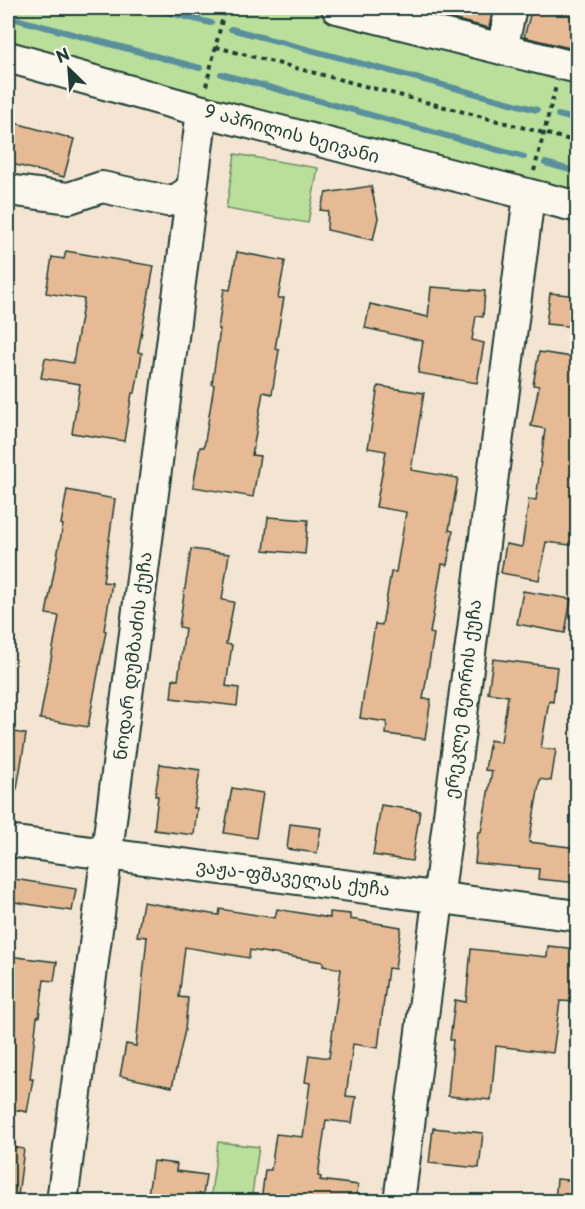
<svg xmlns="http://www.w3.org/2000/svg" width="585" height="1209" viewBox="0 0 585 1209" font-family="'Playpen Sans','Noto Sans Georgian',sans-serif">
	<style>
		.green { fill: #b9df9a; stroke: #6c8e67; stroke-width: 1.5 }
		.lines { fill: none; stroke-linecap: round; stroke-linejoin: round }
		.stream { stroke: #5a8f9c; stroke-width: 6 }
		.building { fill: #e5ba95; stroke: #1f3d34; stroke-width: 1.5 }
		.minor-casing { stroke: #1f3d34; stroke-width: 34 }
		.path { stroke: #1f3d34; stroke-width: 4; stroke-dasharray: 4.5 4.5; stroke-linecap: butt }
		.minor { stroke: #fbf7ec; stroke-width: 30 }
		.labels { text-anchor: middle; stroke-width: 6; stroke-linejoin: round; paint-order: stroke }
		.street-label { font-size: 18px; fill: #1f3d34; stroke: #fbf7ec }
	</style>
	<rect width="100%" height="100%" fill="#f4e5d2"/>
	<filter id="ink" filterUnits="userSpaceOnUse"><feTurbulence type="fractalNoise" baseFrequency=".0167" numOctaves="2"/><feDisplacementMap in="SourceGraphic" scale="12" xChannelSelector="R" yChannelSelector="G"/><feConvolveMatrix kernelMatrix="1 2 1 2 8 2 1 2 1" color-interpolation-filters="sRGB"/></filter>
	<g filter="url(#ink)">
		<g class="green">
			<polygon points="8,8 320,8 577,72 577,203 8,49"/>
			<polygon points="235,154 318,168 308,223 226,209"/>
			<polygon points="218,1142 259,1147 251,1201 210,1201"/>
		</g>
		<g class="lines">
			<g class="stream">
				<polyline points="150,8 211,23"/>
				<polyline points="8,17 200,68"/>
				<polyline points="231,29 537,110"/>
				<polyline points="221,74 524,157"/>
				<polyline points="558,115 578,120"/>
				<polyline points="545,163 578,172"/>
			</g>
		</g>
		<g class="building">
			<polygon points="408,8 493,8 489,28"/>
			<polygon points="532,8 578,8 578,50 524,37"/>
			<polygon points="8,121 74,139 64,177 8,163"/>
			<polygon points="371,186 378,218 373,240 327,230 328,211 320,210 326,193"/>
			<polygon points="66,251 154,266 138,352 142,353 135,393 132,393 124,441 72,433 80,384 41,378 45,358 73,363 84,299 46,293 52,257 64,259"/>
			<polygon points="237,252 285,261 278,298 284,298 275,349 279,350 272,394 263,392 252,455 260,456 253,497 193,487 200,447 204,447 214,385 212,384 220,329 218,329 224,289 230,290"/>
			<polygon points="431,287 485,291 483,317 476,316 472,340 484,343 477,383 418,373 423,341 365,328 370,304 428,317"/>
			<polygon points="550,293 578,296 578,327 546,324"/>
			<polygon points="539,352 578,358 578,546 546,542 539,580 501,573 506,544 522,547 529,499 536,500 545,429 531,426 539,386 533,385"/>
			<polygon points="378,386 424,393 411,470 458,478 449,530 453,531 447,565 442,564 430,633 434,634 423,699 431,699 425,739 386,734 387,722 360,718 375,624 382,625 391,572 396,572 406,512 376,507 386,451 368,448"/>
			<polygon points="67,490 115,499 103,582 112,583 104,630 106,631 88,727 40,719 59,616 46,614 63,525 61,524"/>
			<polygon points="268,517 308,520 305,554 264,550"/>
			<polygon points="191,549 229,554 222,600 234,602 226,644 232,645 226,686 239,688 237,706 171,698 173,679 178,680 185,628 179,627"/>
			<polygon points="523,591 571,599 565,633 517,624"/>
			<polygon points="493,659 557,667 553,702 549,701 541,748 556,750 551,781 540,779 529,842 578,848 578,883 538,879 539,869 475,863 478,832 481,832 492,771 485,770 490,740 501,742 508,696 488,693"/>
			<polygon points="8,731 26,734 17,789 8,788"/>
			<polygon points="160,764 200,770 194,808 197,808 194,835 154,830 158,796 155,796"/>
			<polygon points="232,788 263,793 256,838 224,833"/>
			<polygon points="381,805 420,811 412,861 373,855"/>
			<polygon points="290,824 321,828 317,853 287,849"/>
			<polygon points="8,878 76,889 72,911 8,901"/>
			<polygon points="143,902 211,914 219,915 220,909 275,918 277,909 330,918 330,912 350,914 350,919 401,927 395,969 388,968 378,1048 353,1044 346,1096 356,1097 352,1123 326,1120 318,1176 321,1177 320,1180 358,1185 356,1202 261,1202 265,1170 271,1170 276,1134 303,1137 310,1083 305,1082 309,1055 329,1058 341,969 323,966 323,962 250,950 249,958 185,947 179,997 188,998 185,1030 172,1087 120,1076 126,1044 136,1046 147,937 137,936"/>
			<polygon points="548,946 578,949 578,1002 560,1001 553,1053 496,1046 491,1100 448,1096 453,1040 450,1040 455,1000 466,1002 471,949 547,957"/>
			<polygon points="8,956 57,962 54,981 44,980 39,1017 37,1017 30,1079 33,1079 27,1112 8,1108"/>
			<polygon points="433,1128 483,1133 479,1168 429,1163"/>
			<polygon points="8,1146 24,1149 18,1196 8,1195"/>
			<polygon points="153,1161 177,1164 176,1171 206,1175 202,1202 147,1202"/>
			<polygon points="557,1179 578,1181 578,1202 555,1201"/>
		</g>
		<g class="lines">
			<g class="minor-casing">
				<g id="minor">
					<polyline points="337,8 578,68"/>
					<polyline points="502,49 511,8"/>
					<polyline points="8,57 202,111 578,207"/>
					<polyline points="8,190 69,198 102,187 167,201 178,199 192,189"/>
					<polyline points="8,841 578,916"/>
					<polyline points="62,1202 202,111"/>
					<polyline points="399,1202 529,196"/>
				</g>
			</g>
			<g class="path">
				<polyline points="216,47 578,142"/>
				<polyline points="206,86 225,8"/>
				<polyline points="534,171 556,86"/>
			</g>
			<use href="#minor" class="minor"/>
		</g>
	</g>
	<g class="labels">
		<g class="street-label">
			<text transform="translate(292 134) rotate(15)" y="6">9 აპრილის ხეივანი</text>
			<text transform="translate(133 656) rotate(-83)" y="6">ნოდარ დუმბაძის ქუჩა</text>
			<text transform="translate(463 699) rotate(-83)" y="6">ერეკლე მეორის ქუჩა</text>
			<text transform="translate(293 878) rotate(7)" y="6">ვაჟა-ფშაველას ქუჩა</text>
		</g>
	</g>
	<rect width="585" height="1209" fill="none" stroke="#fbf7ec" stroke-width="30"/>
	<rect x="15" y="15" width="555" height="1179" fill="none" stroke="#1f3d34" stroke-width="2" filter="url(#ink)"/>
	<g transform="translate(69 69) rotate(335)" stroke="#fbf7ec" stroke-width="4.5" paint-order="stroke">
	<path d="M0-4.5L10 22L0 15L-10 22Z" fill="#1f3d34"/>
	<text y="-9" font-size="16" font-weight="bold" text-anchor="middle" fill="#1f3d34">N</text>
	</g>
</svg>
